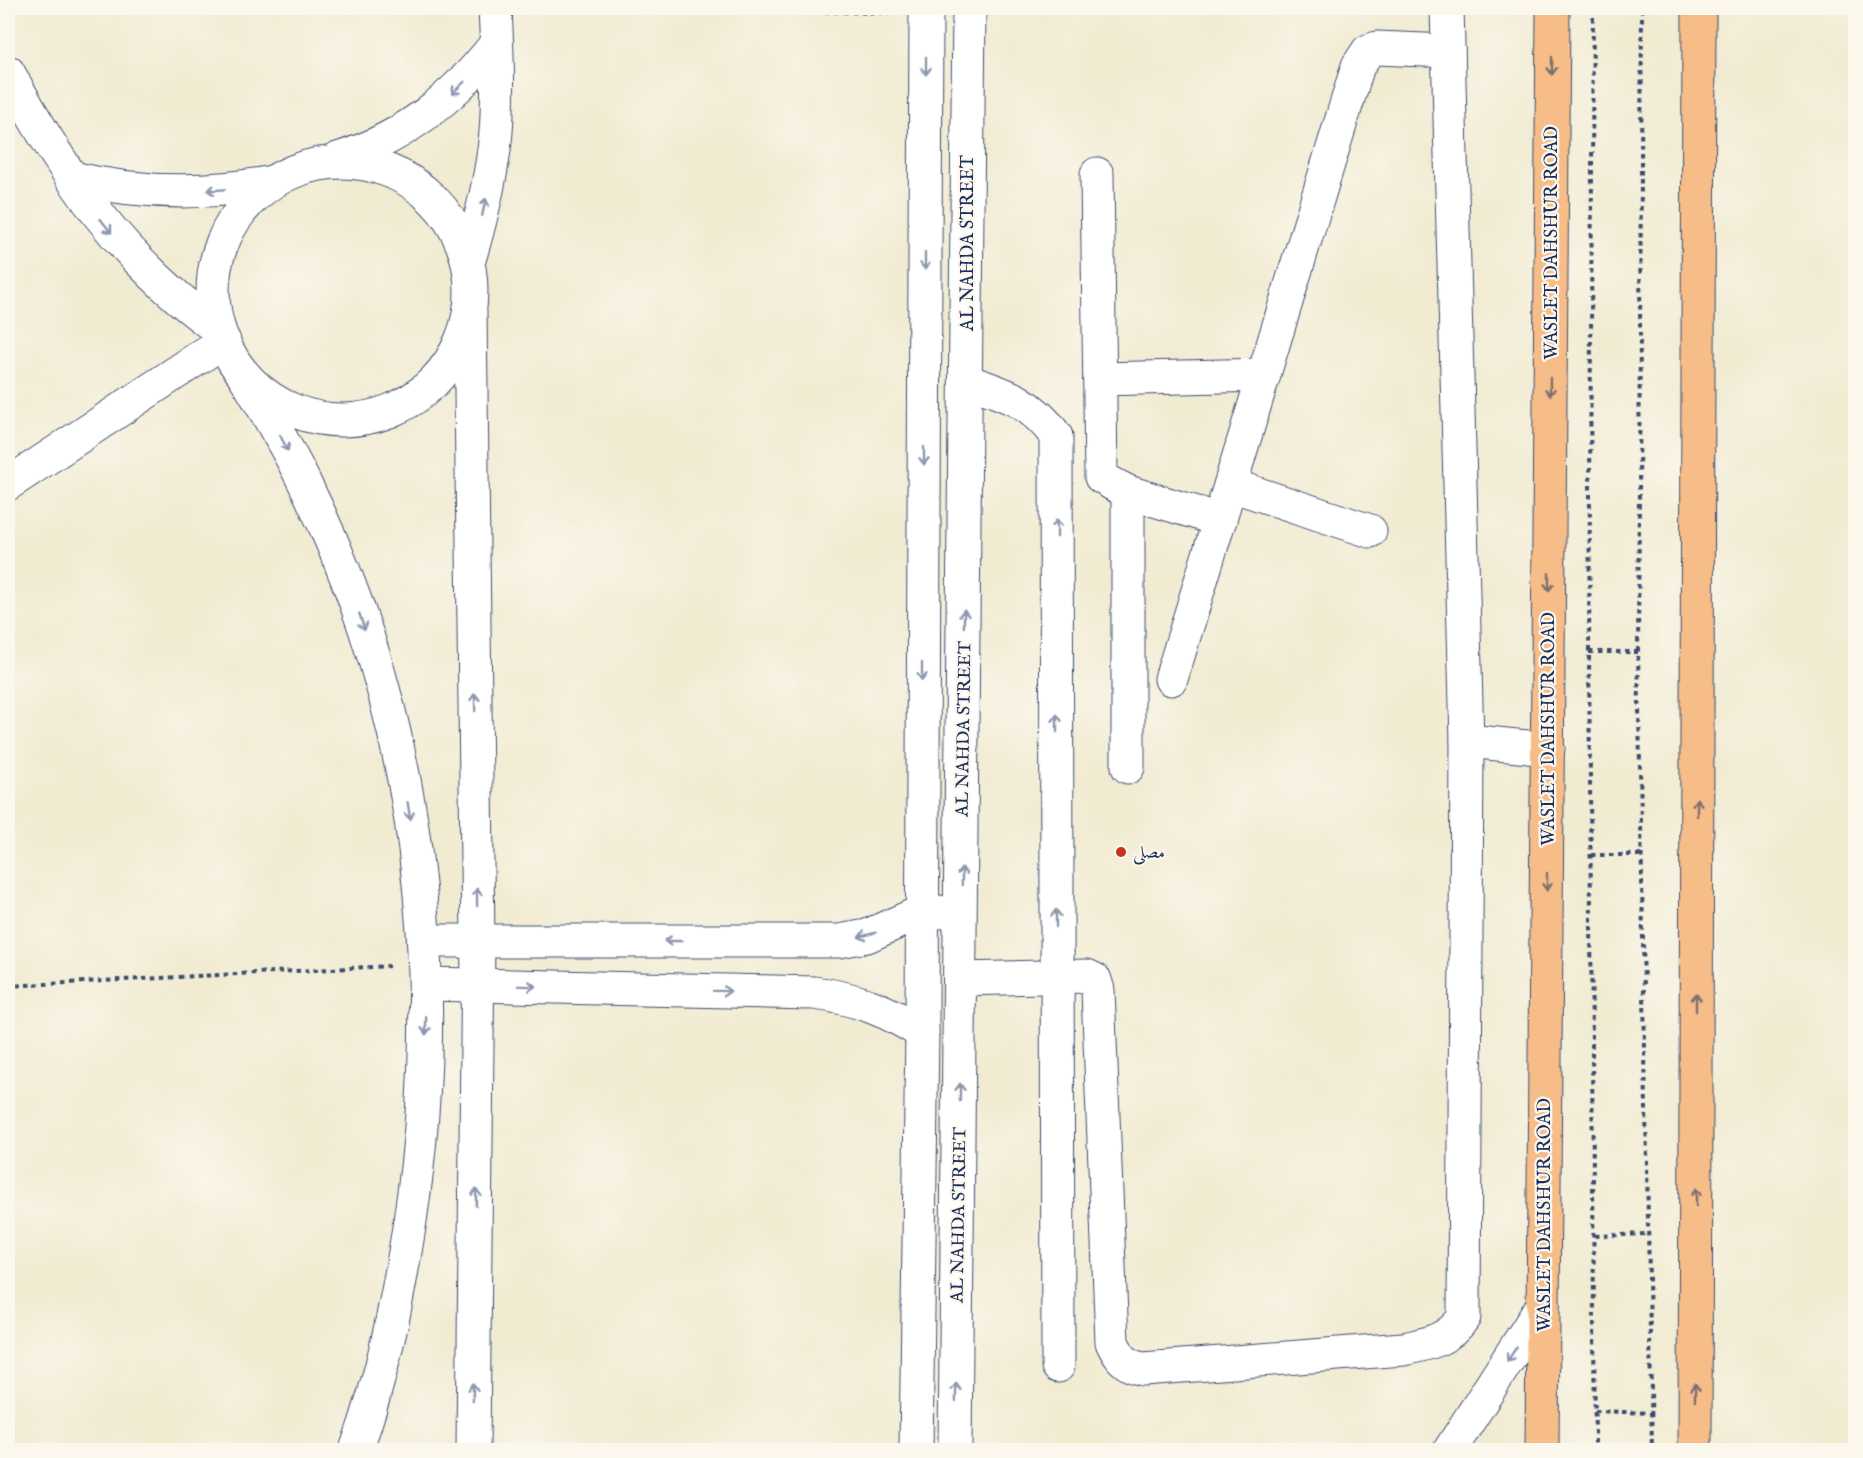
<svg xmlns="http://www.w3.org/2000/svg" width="1863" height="1458" viewBox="0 0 1863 1458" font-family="'IM FELL English',Amiri,serif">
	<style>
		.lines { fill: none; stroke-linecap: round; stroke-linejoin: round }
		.minor-casing { stroke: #3b4b6f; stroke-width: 35 }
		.major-casing { stroke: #3b4b6f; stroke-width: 35 }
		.path { stroke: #3b4b6f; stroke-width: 4; stroke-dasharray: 4.5 4.5; stroke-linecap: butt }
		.minor { stroke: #fff; stroke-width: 33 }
		.major { stroke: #f7bd88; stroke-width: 33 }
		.oneway { stroke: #8d97ae }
		.oneway2 { stroke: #7e6f71 }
		.poi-dot { fill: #c8321e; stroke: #fbf7ec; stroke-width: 2 }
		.labels { text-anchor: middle; stroke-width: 4.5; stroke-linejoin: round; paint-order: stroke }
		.street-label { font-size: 18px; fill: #1b2f5e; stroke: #fbf7ec }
		.poi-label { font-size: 18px; fill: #1b2f5e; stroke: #fbf7ec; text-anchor: start }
	</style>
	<rect width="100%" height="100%" fill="#fbf7ec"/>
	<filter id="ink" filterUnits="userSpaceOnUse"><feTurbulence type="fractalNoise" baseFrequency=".0167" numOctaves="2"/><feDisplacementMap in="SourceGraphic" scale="12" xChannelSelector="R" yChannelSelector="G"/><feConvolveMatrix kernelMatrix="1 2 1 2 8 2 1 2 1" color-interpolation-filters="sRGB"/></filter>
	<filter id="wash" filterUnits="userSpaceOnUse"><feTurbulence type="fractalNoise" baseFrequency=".008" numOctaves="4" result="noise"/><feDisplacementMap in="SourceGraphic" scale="24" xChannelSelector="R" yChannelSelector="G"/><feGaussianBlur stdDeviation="1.35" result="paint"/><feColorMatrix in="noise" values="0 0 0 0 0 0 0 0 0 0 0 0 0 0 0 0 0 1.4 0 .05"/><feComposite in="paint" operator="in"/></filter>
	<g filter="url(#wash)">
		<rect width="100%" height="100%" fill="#f1ebd2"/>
	</g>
	<g filter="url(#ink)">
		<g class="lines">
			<g class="minor-casing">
				<g id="minor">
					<polyline points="1447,8 1467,741"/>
					<path d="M8,72C66,178 120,258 219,330"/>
					<path d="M338,159C404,138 454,98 496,44"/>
					<circle cx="342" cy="291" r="129"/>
					<polyline points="1097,174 1101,477"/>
					<path d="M72,178C140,194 206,195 273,182"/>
					<path d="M468,263C481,220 492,177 496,132C499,91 497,49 495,8"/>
					<polyline points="470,312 478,940 473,1450"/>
					<path d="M244,375C267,413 290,452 309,492C420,718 447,975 410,1221C398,1298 383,1377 356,1450"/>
					<polyline points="1100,379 1264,375"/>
					<path d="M966,381C1005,394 1031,401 1056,436L1058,1366"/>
					<polyline points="1111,483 1128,492 1220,520"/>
					<polyline points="8,484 224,341"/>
					<polyline points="1231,485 1370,531"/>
					<polyline points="1171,679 1358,66 1368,51 1377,48 1448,51"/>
					<polyline points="1128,767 1128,492"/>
					<polyline points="424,941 839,941 867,936 921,912 939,912"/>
					<path d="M960,979L1087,976L1095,980L1098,990L1112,1342C1119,1357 1125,1366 1143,1369L1403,1349C1428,1344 1449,1340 1464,1317L1467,741L1548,749"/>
					<path d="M427,984L814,993C855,998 888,1010 922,1033"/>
					<polyline points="916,1450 922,1033 926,8"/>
					<polyline points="955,1450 969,8"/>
					<polyline points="1450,1450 1543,1305"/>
				</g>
			</g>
			<g class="major-casing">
				<g id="major">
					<polyline points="1542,1450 1553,8"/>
					<polyline points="1695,1450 1699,8"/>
				</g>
			</g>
			<g class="path">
				<polyline points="618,8 892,13"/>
				<polyline points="1593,8 1589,652 1595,1450"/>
				<polyline points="1642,8 1638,652 1652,1450"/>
				<polyline points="1589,652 1638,652"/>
				<polyline points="1591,855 1641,855"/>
				<polyline points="8,986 389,966"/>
				<polyline points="1595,1236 1647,1234"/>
				<polyline points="1595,1411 1653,1413"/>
			</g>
			<use href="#minor" class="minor"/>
			<use href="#major" class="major"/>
		</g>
		<defs><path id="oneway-shaft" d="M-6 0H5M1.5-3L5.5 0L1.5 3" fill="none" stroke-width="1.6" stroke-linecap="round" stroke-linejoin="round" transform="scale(1.5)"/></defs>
		<g class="oneway">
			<use href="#oneway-shaft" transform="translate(926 66) rotate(90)"/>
			<use href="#oneway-shaft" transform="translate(458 88) rotate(136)"/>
			<use href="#oneway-shaft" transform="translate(216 190) rotate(176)"/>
			<use href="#oneway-shaft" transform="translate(484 207) rotate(-78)"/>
			<use href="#oneway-shaft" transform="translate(106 226) rotate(52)"/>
			<use href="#oneway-shaft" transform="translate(925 261) rotate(90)"/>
			<use href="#oneway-shaft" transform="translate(284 443) rotate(63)"/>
			<use href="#oneway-shaft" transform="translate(924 456) rotate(90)"/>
			<use href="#oneway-shaft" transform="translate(1057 528) rotate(-90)"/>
			<use href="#oneway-shaft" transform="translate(964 618) rotate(-89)"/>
			<use href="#oneway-shaft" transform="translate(362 622) rotate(72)"/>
			<use href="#oneway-shaft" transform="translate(922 672) rotate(90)"/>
			<use href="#oneway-shaft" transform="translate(475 702) rotate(-91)"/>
			<use href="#oneway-shaft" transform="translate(1057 723) rotate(-90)"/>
			<use href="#oneway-shaft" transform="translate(409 811) rotate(81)"/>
			<use href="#oneway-shaft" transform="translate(962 876) rotate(-89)"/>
			<use href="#oneway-shaft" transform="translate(477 897) rotate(-91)"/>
			<use href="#oneway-shaft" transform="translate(1056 918) rotate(-90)"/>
			<use href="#oneway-shaft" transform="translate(867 935) rotate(165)"/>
			<use href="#oneway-shaft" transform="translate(673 941) rotate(-180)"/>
			<use href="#oneway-shaft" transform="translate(527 986) rotate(1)"/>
			<use href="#oneway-shaft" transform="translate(722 991) rotate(1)"/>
			<use href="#oneway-shaft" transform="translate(426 1026) rotate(91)"/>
			<use href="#oneway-shaft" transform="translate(960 1092) rotate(-89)"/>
			<use href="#oneway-shaft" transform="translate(476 1197) rotate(-89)"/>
			<use href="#oneway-shaft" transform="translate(1512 1354) rotate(123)"/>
			<use href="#oneway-shaft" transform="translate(473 1392) rotate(-89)"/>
			<use href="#oneway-shaft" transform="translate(956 1392) rotate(-89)"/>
		</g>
		<g class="oneway2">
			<use href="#oneway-shaft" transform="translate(1552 66) rotate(90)"/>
			<use href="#oneway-shaft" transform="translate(1550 387) rotate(90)"/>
			<use href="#oneway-shaft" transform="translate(1549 582) rotate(90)"/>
			<use href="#oneway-shaft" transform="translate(1697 807) rotate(-90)"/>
			<use href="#oneway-shaft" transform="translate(1547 882) rotate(90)"/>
			<use href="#oneway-shaft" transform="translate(1696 1002) rotate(-90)"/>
			<use href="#oneway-shaft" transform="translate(1696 1197) rotate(-90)"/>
			<use href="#oneway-shaft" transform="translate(1695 1392) rotate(-90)"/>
		</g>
	</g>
	<circle class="poi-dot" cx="1121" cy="852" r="6"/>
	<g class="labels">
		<g class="street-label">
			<text transform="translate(967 243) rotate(-90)" y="6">AL NAHDA STREET</text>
			<text transform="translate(1551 243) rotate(-90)" y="6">WASLET DAHSHUR ROAD</text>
			<text transform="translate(963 729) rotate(-89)" y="6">AL NAHDA STREET</text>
			<text transform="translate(1548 729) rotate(-90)" y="6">WASLET DAHSHUR ROAD</text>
			<text transform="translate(958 1215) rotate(-89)" y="6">AL NAHDA STREET</text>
			<text transform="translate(1544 1215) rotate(-90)" y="6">WASLET DAHSHUR ROAD</text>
		</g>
		<g class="poi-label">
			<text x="1133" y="858">مصلى</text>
		</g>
	</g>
	<rect width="1863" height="1458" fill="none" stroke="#fbf7ec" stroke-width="30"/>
</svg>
